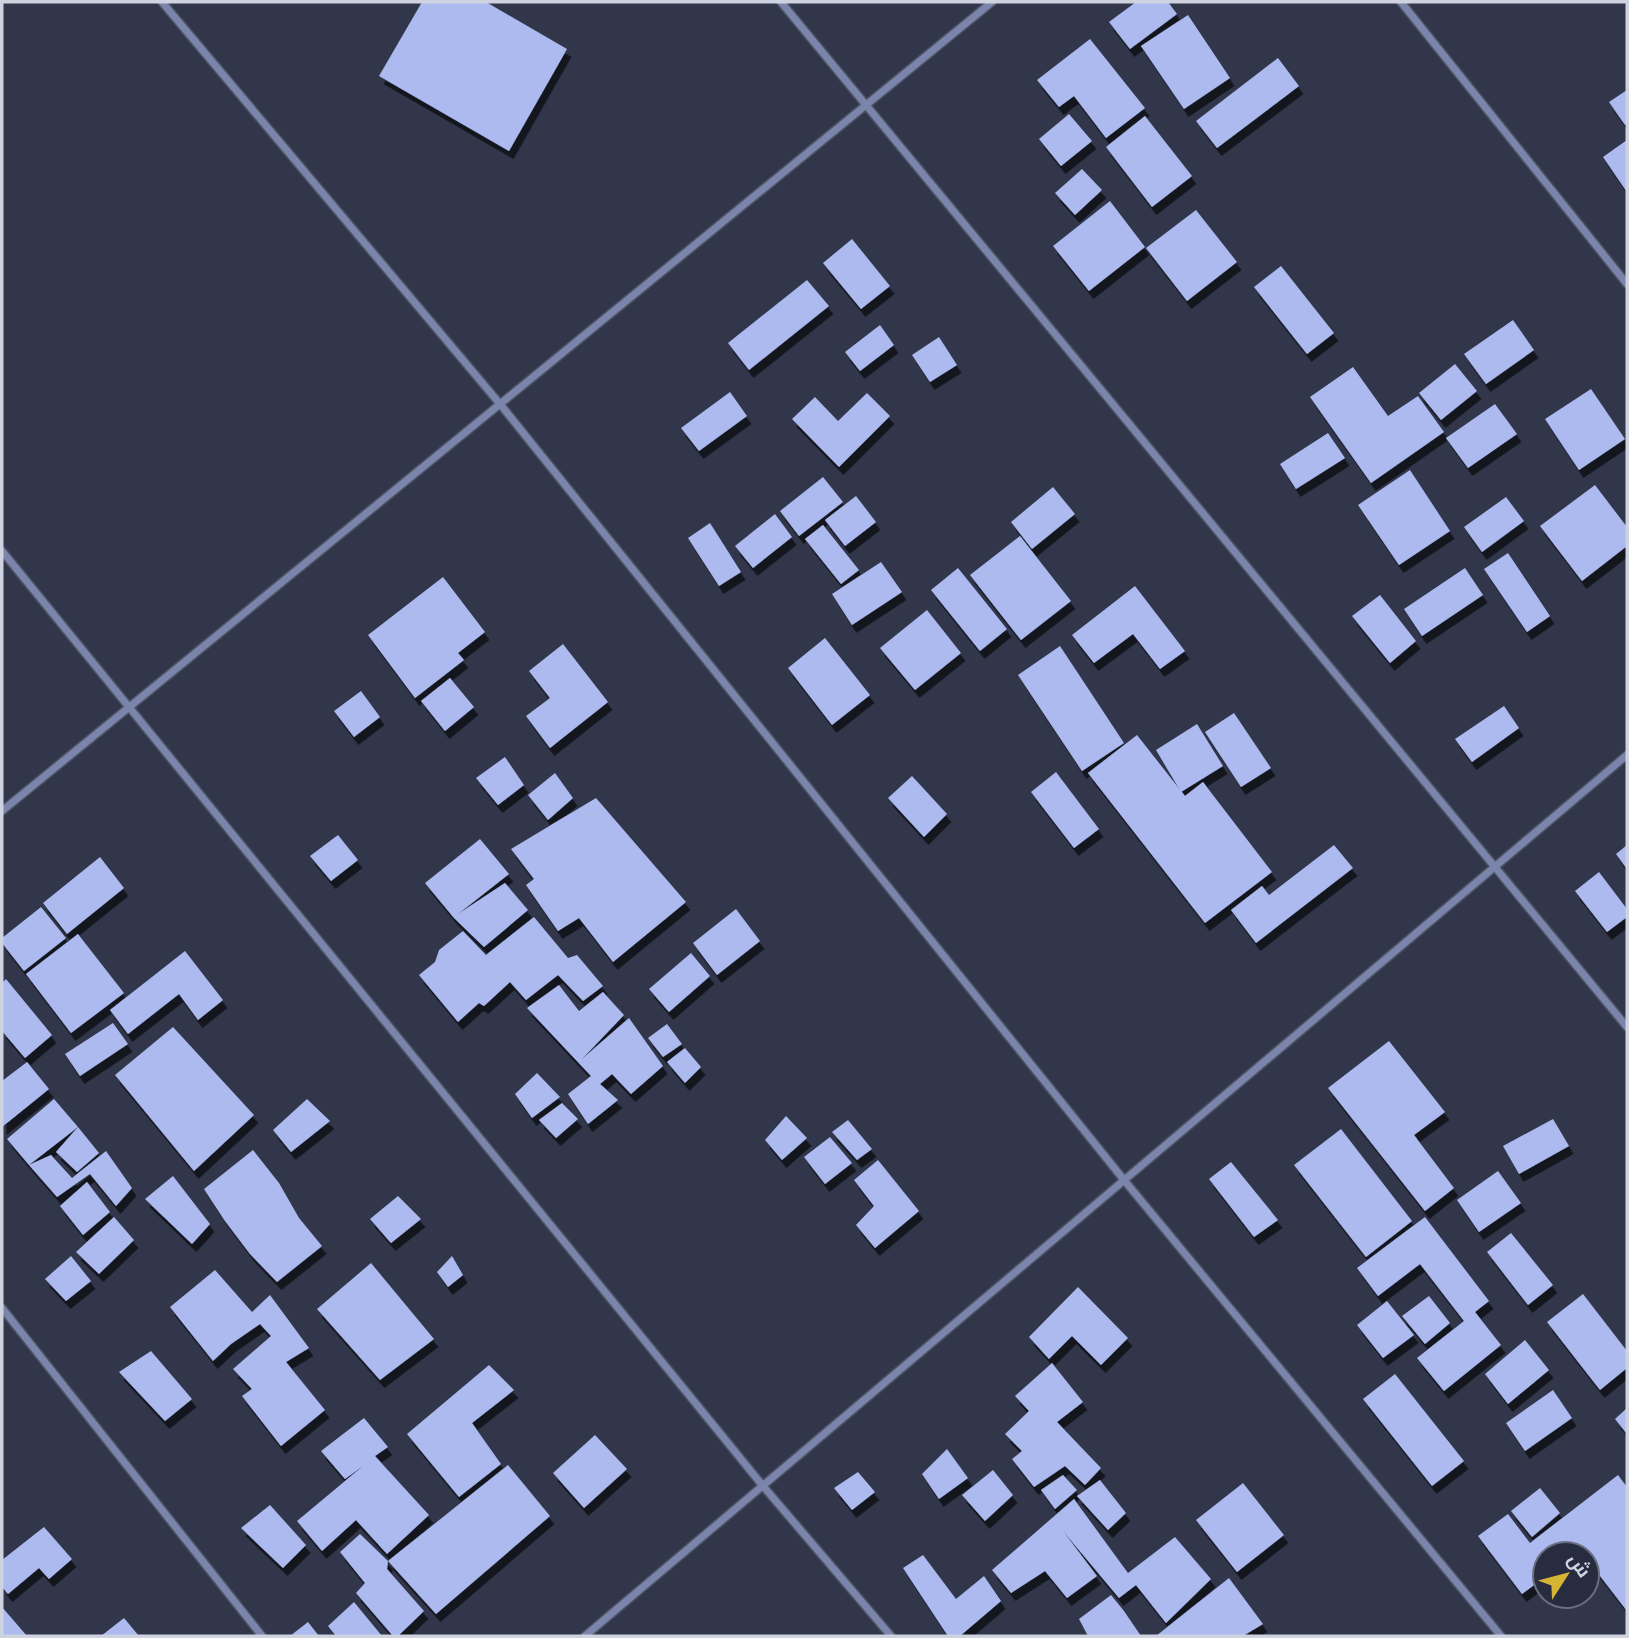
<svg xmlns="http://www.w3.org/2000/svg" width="1629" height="1638" viewBox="0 0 1629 1638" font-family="Cabin,Cairo,sans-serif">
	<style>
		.building { fill: #acbaf0; filter: url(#shadow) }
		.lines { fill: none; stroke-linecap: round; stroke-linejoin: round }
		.street-casing { stroke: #4d5265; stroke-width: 10 }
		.street { stroke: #7b84aa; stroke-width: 7 }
	</style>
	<defs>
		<filter id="shadow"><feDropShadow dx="4.5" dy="8" stdDeviation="0" flood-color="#0009"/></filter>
	</defs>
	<rect width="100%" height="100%" fill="#31364a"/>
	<g class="building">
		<polygon points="422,2 486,2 567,49 509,151 379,76"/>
		<polygon points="1136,2 1168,2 1177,14 1130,49 1109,22"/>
		<polygon points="1188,15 1230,78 1184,109 1141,46"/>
		<polygon points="1090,39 1145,108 1106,138 1074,96 1059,107 1037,80"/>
		<polygon points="1278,58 1299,86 1217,148 1196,121"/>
		<polygon points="1627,90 1627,123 1625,125 1609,102"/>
		<polygon points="1069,114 1092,141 1061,166 1039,139"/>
		<polygon points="1145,116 1192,176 1152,207 1106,147"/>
		<polygon points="1627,140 1627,192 1603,157"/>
		<polygon points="1082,169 1102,190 1075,215 1055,193"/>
		<polygon points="1110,201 1145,247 1089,291 1053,246"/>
		<polygon points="1196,210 1237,262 1187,301 1146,248"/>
		<polygon points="852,239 890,286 861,309 823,263"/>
		<polygon points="1281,266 1334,333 1307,354 1254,287"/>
		<polygon points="807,280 829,306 749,370 728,343"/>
		<polygon points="1513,320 1534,350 1486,384 1464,354"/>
		<polygon points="880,325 894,345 860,371 845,352"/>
		<polygon points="939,337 957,365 930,382 912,355"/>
		<polygon points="1455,364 1477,391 1441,420 1419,393"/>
		<polygon points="1353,367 1388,416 1418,396 1444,432 1371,483 1310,397"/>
		<polygon points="1591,389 1625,439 1579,470 1545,419"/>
		<polygon points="730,392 747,416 699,451 681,428"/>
		<polygon points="867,393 890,416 839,467 792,419 815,397 838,421"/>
		<polygon points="1495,404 1517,434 1468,468 1446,438"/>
		<polygon points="1328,433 1345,458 1296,489 1280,464"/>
		<polygon points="1410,470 1450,531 1399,565 1358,505"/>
		<polygon points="823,477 843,502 799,536 780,511"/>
		<polygon points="1595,485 1627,527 1627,546 1582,581 1540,526"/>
		<polygon points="1053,487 1075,514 1032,549 1011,522"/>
		<polygon points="856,496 876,522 845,546 825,520"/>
		<polygon points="1506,497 1524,521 1482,552 1464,527"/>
		<polygon points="775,514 792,537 753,568 735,546"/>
		<polygon points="710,523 741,572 719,586 688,538"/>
		<polygon points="823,525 859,570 841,584 805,539"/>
		<polygon points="1020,536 1071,601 1021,640 970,575"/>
		<polygon points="1508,553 1550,616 1527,632 1484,569"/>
		<polygon points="881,562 902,592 852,625 832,594"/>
		<polygon points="958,568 1007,629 980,651 931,590"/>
		<polygon points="1465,568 1483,595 1422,636 1404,609"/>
		<polygon points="443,577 485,632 458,653 464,660 415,698 368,635"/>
		<polygon points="1135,586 1185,651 1160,669 1133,634 1094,663 1072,635"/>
		<polygon points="1380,595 1416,641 1390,663 1352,616"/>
		<polygon points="927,610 961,653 915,690 880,648"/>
		<polygon points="825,638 870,695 832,725 788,668"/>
		<polygon points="563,644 608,702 550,748 526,716 550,698 529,671"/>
		<polygon points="1060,646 1124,743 1082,771 1018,675"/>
		<polygon points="450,678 474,707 445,731 421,701"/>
		<polygon points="361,691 380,717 354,737 334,711"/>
		<polygon points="1504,706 1519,728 1472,762 1455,739"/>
		<polygon points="1234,713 1271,768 1241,787 1205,732"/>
		<polygon points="1197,724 1223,766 1181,792 1156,750"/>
		<polygon points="1137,735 1185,796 1203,782 1272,872 1205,923 1088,773"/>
		<polygon points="505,757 524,785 498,805 476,778"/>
		<polygon points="1056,772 1099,829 1074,848 1031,792"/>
		<polygon points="555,773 573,798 548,820 528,795"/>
		<polygon points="912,776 947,814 924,837 888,798"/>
		<polygon points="596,798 686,902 613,962 579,918 558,931 526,885 534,879 511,849"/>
		<polygon points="338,835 358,860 331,881 310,856"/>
		<polygon points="480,839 509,874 458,914 505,883 528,910 484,947 454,918 425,883"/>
		<polygon points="1334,845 1353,868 1256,943 1231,910 1262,886 1269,895"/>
		<polygon points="1627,845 1627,869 1616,854"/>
		<polygon points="100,857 124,888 67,934 43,903"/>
		<polygon points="1599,872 1627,909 1627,917 1607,932 1575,891"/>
		<polygon points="41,907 66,938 24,971 2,943 2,938"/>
		<polygon points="736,909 760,941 717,975 693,943"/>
		<polygon points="534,917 568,958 577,955 603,986 583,1001 558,975 526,1000 510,982 484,1006 479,1003 458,1022 419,975 435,962 439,950 463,931 486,955"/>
		<polygon points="78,934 124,993 71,1033 26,974"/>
		<polygon points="185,951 223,1000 198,1020 179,994 128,1034 110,1010"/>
		<polygon points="691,953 710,976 669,1012 649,989"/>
		<polygon points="6,979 52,1035 25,1058 2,1031 2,983"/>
		<polygon points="559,985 579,1011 603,992 624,1015 582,1059 629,1018 663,1066 631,1094 612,1074 600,1084 618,1100 588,1124 568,1094 591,1076 527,1008"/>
		<polygon points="113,1023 128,1044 80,1076 65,1054"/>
		<polygon points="667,1024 682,1044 663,1057 648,1038"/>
		<polygon points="173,1027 254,1115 194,1171 115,1075"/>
		<polygon points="1389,1041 1445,1112 1414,1135 1454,1188 1425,1211 1328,1088"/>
		<polygon points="685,1048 701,1067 685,1083 667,1062"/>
		<polygon points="27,1062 49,1089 2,1127 2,1081"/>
		<polygon points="537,1073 560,1097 532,1118 515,1094"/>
		<polygon points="54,1099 78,1127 29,1165 51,1155 72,1178 106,1151 132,1188 116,1206 90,1174 57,1197 29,1165 7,1139"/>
		<polygon points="307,1099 330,1121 291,1152 273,1130"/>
		<polygon points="562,1103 578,1119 556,1138 539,1120"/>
		<polygon points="786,1116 807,1138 782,1160 765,1140"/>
		<polygon points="1553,1119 1569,1146 1519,1174 1503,1146"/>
		<polygon points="848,1120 872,1149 857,1160 832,1132"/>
		<polygon points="78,1127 99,1153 77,1172 56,1152"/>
		<polygon points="1341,1129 1412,1221 1366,1257 1294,1165"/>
		<polygon points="830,1137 852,1163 825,1184 804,1157"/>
		<polygon points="253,1150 279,1183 299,1218 322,1246 277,1282 250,1254 225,1221 204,1189"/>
		<polygon points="878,1160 919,1211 875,1248 856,1225 874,1206 854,1180"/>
		<polygon points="1231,1162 1278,1220 1254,1237 1209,1179"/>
		<polygon points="1498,1171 1521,1203 1479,1232 1457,1200"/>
		<polygon points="173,1176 210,1224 192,1244 145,1199"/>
		<polygon points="87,1182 110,1212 83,1235 60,1206"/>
		<polygon points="398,1196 421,1219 391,1243 370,1219"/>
		<polygon points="114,1217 134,1240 99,1274 76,1252"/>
		<polygon points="1425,1217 1489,1301 1475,1312 1501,1345 1444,1391 1417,1358 1464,1321 1420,1264 1378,1296 1357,1268"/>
		<polygon points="1511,1233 1553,1285 1528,1305 1487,1252"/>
		<polygon points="71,1256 91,1281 66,1301 45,1279"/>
		<polygon points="452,1256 463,1275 448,1287 437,1272"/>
		<polygon points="371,1263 434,1339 380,1380 317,1309"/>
		<polygon points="215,1270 252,1312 270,1295 309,1348 286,1362 325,1410 281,1446 242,1396 252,1389 233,1369 271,1336 260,1324 231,1344 213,1361 170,1307"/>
		<polygon points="1078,1287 1128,1338 1101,1365 1072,1336 1049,1359 1029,1337"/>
		<polygon points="1583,1294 1627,1351 1627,1368 1600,1390 1547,1322"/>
		<polygon points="1429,1296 1450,1323 1425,1344 1402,1316"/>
		<polygon points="1387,1301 1414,1335 1383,1358 1357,1325"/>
		<polygon points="1525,1340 1549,1370 1508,1404 1485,1374"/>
		<polygon points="151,1351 192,1399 165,1421 119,1372"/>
		<polygon points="1052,1363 1083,1402 1057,1422 1101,1468 1085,1485 1065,1466 1034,1487 1012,1459 1022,1451 1005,1434 1029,1411 1015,1396"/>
		<polygon points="489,1365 514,1390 472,1423 501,1464 459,1497 407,1434"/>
		<polygon points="1395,1374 1464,1461 1432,1486 1363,1399"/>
		<polygon points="1553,1390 1572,1418 1525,1451 1506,1423"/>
		<polygon points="1627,1408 1627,1434 1615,1419"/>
		<polygon points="364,1418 388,1447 375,1456 429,1515 387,1554 356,1520 322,1551 297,1521 363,1466 345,1479 321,1451"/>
		<polygon points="595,1435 627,1469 584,1508 553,1473"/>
		<polygon points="947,1449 968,1478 939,1499 922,1474"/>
		<polygon points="508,1465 550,1516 436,1614 388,1561"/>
		<polygon points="993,1470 1013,1495 985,1521 962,1495"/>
		<polygon points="858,1472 875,1492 852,1510 834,1488"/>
		<polygon points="1063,1475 1077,1490 1055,1509 1041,1490"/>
		<polygon points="1618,1475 1627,1487 1627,1611 1587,1559 1587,1554 1583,1554 1580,1550 1575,1554 1545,1554 1545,1577 1522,1594 1478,1536 1508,1514 1530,1543"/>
		<polygon points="1100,1480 1126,1513 1108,1530 1077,1496"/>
		<polygon points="1243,1483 1284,1535 1237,1572 1196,1520"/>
		<polygon points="1540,1488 1560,1513 1532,1537 1511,1511"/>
		<polygon points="1074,1499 1128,1573 1175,1537 1211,1579 1166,1623 1136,1585 1119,1598 1063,1531 1097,1576 1067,1598 1045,1571 1011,1593 992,1570"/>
		<polygon points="270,1505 306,1545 283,1568 241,1528"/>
		<polygon points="44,1527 72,1559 49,1579 39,1568 8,1594 2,1587 2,1560"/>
		<polygon points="360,1534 388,1561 387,1569 424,1611 398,1636 393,1636 356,1593 365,1583 340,1552"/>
		<polygon points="923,1555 956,1599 984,1576 1001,1601 960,1636 948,1636 903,1568"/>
		<polygon points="1229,1578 1263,1624 1243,1636 1156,1636"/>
		<polygon points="1111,1595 1124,1611 1141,1636 1088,1636 1079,1619"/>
		<polygon points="354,1602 382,1636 336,1636 328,1626"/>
		<polygon points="2,1607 27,1636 2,1636"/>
		<polygon points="124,1618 139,1636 101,1636"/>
		<polygon points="308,1622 319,1636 290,1636"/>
	</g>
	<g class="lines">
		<g class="street-casing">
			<g id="street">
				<polyline points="162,2 500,404 1124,1180 1501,1636"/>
				<polyline points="781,2 1627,1027"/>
				<polyline points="1401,2 1627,284"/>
				<polyline points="2,551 763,1486 891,1636"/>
				<polyline points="2,811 992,2"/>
				<polyline points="2,1308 262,1636"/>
				<polyline points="585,1636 1627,755"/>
			</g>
		</g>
		<use href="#street" class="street"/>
	</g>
	<rect width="1629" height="1638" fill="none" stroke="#cfd3e0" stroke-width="7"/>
	<g transform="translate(1566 1575) rotate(54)"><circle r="33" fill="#272c40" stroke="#6a6f80" stroke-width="2"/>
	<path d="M0-5L12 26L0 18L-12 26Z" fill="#d7b534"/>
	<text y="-10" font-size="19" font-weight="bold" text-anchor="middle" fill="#cfd3e0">ش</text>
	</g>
</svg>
